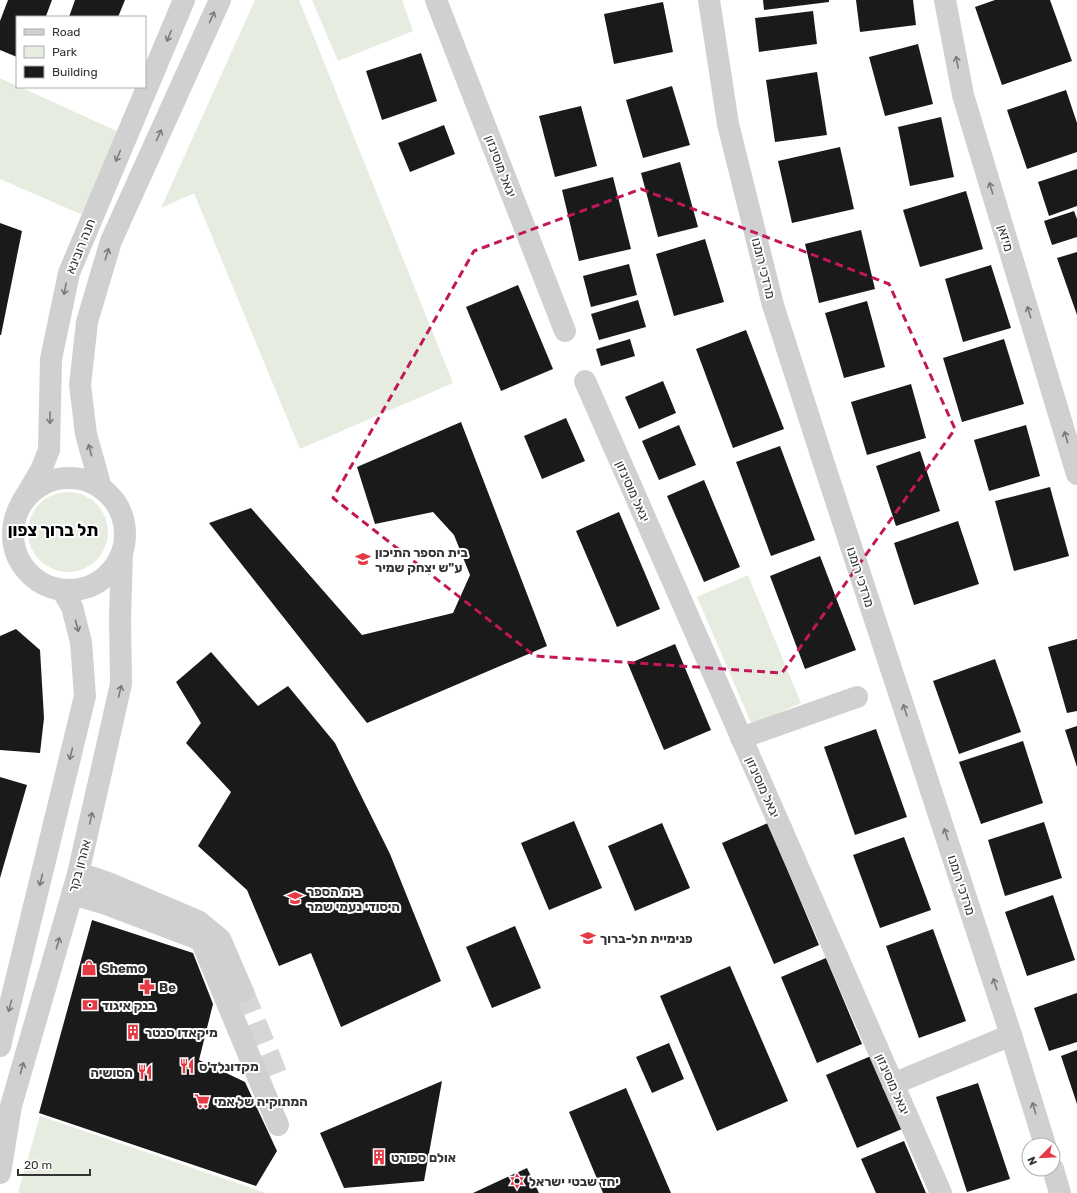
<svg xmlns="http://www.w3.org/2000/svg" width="1077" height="1193" viewBox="0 0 1077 1193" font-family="Rubik,Heebo,sans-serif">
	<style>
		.green { fill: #e6ecdf }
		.building { fill: #1a1a1a }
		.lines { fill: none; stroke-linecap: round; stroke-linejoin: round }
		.minor-tunnel { stroke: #d6d6d6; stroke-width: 22; stroke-dasharray: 22 11; stroke-linecap: butt }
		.minor { stroke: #d0d0d0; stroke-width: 22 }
		.oneway { stroke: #7a7a7a }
		.marked { fill: none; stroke: #c2185b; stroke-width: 3; stroke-dasharray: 8 5; stroke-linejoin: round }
		.labels { text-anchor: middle; stroke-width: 4; stroke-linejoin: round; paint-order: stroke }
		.street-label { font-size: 13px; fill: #333; stroke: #fff }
		.poi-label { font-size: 13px; font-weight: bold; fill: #333; stroke: #fff; text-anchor: start }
		.district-label { font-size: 17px; font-weight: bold; fill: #000; stroke: #fff }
	</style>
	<rect width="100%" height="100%" fill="#fff"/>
	<g class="green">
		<polygon points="255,0 299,0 453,383 300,449 194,193 161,208"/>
		<polygon points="312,0 402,0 413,31 338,61"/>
		<polygon points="0,78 17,86 17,87 20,87 121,133 85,216 0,179"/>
		<circle cx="68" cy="532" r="40"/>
		<polygon points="748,575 801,703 752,725 697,597"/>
		<polygon points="40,1116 266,1193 18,1193"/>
	</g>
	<g class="building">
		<polygon points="8,0 52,0 46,16 49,17 17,17 17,57 0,50 0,21"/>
		<polygon points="75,0 125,0 118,17 69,17"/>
		<polygon points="763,0 829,0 829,2 764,10"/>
		<polygon points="856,0 913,0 916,25 860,32"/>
		<polygon points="995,0 1050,0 1072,61 1002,85 975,7"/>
		<polygon points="663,2 673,52 614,64 604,14"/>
		<polygon points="813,11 817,44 759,52 755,18"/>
		<polygon points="918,44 933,104 885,116 869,57"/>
		<polygon points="421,53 437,101 382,120 366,71"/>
		<polygon points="817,72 827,135 775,142 766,80"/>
		<polygon points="672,86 690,145 643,158 626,100"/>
		<polygon points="1066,90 1077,123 1077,152 1027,169 1007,110"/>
		<polygon points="581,106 597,166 555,177 539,116"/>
		<polygon points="941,117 954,177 910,186 898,127"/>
		<polygon points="444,125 455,154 410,172 398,143"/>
		<polygon points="840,147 854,209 792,223 778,161"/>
		<polygon points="680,162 698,227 658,237 641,173"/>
		<polygon points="1077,169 1077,206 1049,216 1038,182"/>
		<polygon points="613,177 631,249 579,261 562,190"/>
		<polygon points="966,191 983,249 920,267 903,210"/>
		<polygon points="1074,211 1077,219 1077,237 1052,245 1044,221"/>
		<polygon points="0,223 22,231 1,335 0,335"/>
		<polygon points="861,230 875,289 819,303 805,244"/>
		<polygon points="705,239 724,302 674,316 656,254"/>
		<polygon points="1077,252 1077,315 1057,258"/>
		<polygon points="629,264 637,295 591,307 583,276"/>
		<polygon points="991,265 1011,328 963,342 945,279"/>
		<polygon points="518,285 553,369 501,391 466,307"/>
		<polygon points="638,300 646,327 599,340 591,314"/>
		<polygon points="867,301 885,367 844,378 825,313"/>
		<polygon points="746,330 784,429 733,448 696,349"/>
		<polygon points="630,339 635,356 601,366 596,349"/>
		<polygon points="1004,339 1024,404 962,422 943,358"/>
		<polygon points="663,381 676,413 639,429 625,397"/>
		<polygon points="911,384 926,438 867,455 851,402"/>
		<polygon points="566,418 585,461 542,479 524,436"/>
		<polygon points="461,422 547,646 367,723 209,523 251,508 362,635 453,613 470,575 454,535 433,512 375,524 357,467"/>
		<polygon points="679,425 696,465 659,480 642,441"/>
		<polygon points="1026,425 1040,476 989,491 974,440"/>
		<polygon points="780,446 815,540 771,556 736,462"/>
		<polygon points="920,451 940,511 896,526 876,466"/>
		<polygon points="704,480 740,567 704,582 667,496"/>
		<polygon points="1050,487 1069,556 1014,571 995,501"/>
		<polygon points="619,512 660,609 617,627 576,531"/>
		<polygon points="958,521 979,584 914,605 894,543"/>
		<polygon points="820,556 856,650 805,669 770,576"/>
		<polygon points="16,629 40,650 44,718 40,753 0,750 0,636"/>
		<polygon points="1077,639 1077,711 1067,713 1048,647"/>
		<polygon points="675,644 711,730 664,750 628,664"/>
		<polygon points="211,652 258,706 288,686 335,743 390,854 441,981 341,1027 311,953 279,966 247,890 198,846 231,792 186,743 201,723 176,682"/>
		<polygon points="995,659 1021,732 959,754 933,681"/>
		<polygon points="1077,726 1077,767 1065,730"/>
		<polygon points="876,729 907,817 855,835 824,747"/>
		<polygon points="1023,741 1043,803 981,824 959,762"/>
		<polygon points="0,777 27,785 0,878"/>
		<polygon points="574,821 602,888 549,910 521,843"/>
		<polygon points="1044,822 1062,878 1005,896 988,840"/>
		<polygon points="662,823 690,888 635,911 608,846"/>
		<polygon points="768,823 819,945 774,964 722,843"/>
		<polygon points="904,837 931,910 880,928 853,855"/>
		<polygon points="1053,895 1075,960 1027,976 1005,912"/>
		<polygon points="92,920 193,953 213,1004 199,1060 245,1082 277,1151 256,1186 39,1113"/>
		<polygon points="515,926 541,988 492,1008 466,947"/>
		<polygon points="933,929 966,1021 919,1038 886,946"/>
		<polygon points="826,958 862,1044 817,1063 781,977"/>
		<polygon points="730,966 788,1101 717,1131 660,996"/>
		<polygon points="1077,993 1077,1042 1049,1051 1034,1008"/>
		<polygon points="669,1043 684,1079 652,1093 636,1057"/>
		<polygon points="1077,1050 1077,1104 1061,1056"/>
		<polygon points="871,1056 902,1129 857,1148 826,1075"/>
		<polygon points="442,1081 424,1181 344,1188 320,1133"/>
		<polygon points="978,1083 1010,1179 967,1192 936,1097"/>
		<polygon points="626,1088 671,1193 603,1193 569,1112"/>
		<polygon points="904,1141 926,1193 876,1193 861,1159"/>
		<polygon points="527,1168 539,1193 473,1193"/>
	</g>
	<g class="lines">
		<polyline class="minor-tunnel" points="243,992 280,1083"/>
		<g class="minor">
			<polyline points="436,0 565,331"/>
			<polyline points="709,0 728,124 773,305 825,467 1011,1035 1045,1145"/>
			<polyline points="945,0 963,95 1077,474"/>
			<polyline points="585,381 941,1193"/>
			<circle cx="69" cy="534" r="56"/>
			<polyline points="101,488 86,434 80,385 87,322 111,241 220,0"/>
			<polyline points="22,502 41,470 49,450 51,359 69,273 184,0"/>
			<polyline points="741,738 857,697"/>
			<polyline points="78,874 94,878 111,884 198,921 220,939 243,992"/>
			<polyline points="72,894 106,904 201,940 278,1125"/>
			<polyline points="0,1046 85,696 81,642 72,607 62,590"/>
			<polyline points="893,1084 1011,1035"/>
			<polyline points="1053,1169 1060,1193"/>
			<polyline points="0,1173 11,1106 78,874 121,684 120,618 122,553"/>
		</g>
	</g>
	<defs><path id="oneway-shaft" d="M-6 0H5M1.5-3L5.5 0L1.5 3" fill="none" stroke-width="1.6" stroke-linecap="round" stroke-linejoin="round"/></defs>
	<g class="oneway">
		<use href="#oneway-shaft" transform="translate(212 17) rotate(-66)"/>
		<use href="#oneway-shaft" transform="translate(169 36) rotate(113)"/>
		<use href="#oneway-shaft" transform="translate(957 62) rotate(-101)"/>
		<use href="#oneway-shaft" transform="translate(159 135) rotate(-66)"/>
		<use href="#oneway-shaft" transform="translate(118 156) rotate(114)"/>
		<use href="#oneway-shaft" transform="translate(991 188) rotate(-107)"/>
		<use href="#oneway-shaft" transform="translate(107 254) rotate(-73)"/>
		<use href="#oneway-shaft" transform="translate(65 289) rotate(101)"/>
		<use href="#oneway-shaft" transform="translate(1029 312) rotate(-107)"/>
		<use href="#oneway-shaft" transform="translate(50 418) rotate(91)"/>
		<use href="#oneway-shaft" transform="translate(1066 437) rotate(-107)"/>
		<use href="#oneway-shaft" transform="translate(90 450) rotate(-105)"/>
		<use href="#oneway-shaft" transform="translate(77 626) rotate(75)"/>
		<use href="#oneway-shaft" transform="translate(120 691) rotate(-77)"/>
		<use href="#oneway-shaft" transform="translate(905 710) rotate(-108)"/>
		<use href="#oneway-shaft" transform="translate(71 754) rotate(104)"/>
		<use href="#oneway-shaft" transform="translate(91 818) rotate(-77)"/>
		<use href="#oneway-shaft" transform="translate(946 834) rotate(-108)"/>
		<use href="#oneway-shaft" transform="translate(41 880) rotate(104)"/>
		<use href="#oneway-shaft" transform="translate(58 943) rotate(-74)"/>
		<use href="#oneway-shaft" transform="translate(995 984) rotate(-108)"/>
		<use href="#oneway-shaft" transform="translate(10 1006) rotate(104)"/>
		<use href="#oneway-shaft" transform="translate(22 1068) rotate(-74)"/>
		<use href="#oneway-shaft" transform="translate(1034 1108) rotate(-107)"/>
	</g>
	<path class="marked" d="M641,189L889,284L955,429L782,673L535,656L333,498L474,251Z"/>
	<defs>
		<g id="school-bare" transform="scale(1.2)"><path d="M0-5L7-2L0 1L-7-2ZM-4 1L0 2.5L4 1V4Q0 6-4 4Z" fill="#e63946" stroke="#fff" stroke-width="2.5" paint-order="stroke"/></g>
		<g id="shop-bare" transform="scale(1.2)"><path d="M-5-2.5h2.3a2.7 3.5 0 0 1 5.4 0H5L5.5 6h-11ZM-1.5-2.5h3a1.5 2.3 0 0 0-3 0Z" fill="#e63946" stroke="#fff" stroke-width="2.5" paint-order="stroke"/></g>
		<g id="pharmacy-bare" transform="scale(1.2)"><path d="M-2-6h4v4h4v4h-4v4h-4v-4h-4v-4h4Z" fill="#e63946" stroke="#fff" stroke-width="2.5" paint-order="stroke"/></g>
		<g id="bank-bare" transform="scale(1.2)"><path d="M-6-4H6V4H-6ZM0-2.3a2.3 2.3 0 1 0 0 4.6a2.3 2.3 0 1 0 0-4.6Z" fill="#e63946" stroke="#fff" stroke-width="2.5" paint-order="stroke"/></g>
		<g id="building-bare" transform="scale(1.2)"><path d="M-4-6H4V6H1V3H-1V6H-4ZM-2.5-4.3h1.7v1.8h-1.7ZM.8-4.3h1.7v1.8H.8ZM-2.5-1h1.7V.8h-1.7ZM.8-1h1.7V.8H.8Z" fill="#e63946" stroke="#fff" stroke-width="2.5" paint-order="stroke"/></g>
		<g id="restaurant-bare" transform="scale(1.2)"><path d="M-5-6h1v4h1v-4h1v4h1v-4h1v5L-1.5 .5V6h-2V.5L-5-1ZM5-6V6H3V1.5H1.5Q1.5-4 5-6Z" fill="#e63946" stroke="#fff" stroke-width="2.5" paint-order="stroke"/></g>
		<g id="supermarket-bare" transform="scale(1.2)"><path d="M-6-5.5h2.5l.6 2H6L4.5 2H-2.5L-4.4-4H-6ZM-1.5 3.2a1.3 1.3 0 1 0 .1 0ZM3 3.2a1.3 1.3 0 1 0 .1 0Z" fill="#e63946" stroke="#fff" stroke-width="2.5" paint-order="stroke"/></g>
		<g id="synagogue-bare" transform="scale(1.2)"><path d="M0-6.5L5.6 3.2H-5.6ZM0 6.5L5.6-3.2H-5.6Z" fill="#e63946" stroke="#fff" stroke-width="2.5" paint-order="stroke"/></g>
	</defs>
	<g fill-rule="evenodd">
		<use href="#school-bare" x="363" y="559"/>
		<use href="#school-bare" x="295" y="898"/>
		<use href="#school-bare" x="588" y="938"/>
		<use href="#shop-bare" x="89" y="968"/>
		<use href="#pharmacy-bare" x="147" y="987"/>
		<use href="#bank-bare" x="90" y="1005"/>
		<use href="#building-bare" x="133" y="1032"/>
		<use href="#restaurant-bare" x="187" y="1066"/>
		<use href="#restaurant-bare" x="145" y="1072"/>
		<use href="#supermarket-bare" x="202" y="1101"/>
		<use href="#building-bare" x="379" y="1157"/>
		<use href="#synagogue-bare" x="517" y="1181"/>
	</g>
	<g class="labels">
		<g class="street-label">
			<text transform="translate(501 166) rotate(69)" y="5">יגאל מוסינזון</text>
			<text transform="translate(1006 238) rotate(73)" y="5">מיזאן</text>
			<text transform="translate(80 246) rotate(-68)" y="5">חנה רובינא</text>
			<text transform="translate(764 268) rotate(76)" y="5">מרדכי רומנו</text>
			<text transform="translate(633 491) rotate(66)" y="5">יגאל מוסינזון</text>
			<text transform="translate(861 577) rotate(72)" y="5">מרדכי רומנו</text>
			<text transform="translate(763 787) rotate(66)" y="5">יגאל מוסינזון</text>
			<text transform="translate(79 866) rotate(-75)" y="5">אהרון בקר</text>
			<text transform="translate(962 885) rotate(72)" y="5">מרדכי רומנו</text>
			<text transform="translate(893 1084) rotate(66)" y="5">יגאל מוסינזון</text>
		</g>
		<g class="poi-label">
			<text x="375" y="557">בית הספר התיכון<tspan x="375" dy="15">ע"ש יצחק שמיר</tspan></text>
			<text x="307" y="896">בית הספר<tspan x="307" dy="15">היסודי נעמי שמר</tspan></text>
			<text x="600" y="943">פנימיית תל-ברוך</text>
			<text x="101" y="973">Shemo</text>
			<text x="159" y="992">Be</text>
			<text x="102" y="1010">בנק איגוד</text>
			<text x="145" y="1037">מיקאדו סנטר</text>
			<text x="199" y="1071">מקדונלד'ס</text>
			<text x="133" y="1077" text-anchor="end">הסושיה</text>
			<text x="214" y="1106">המתוקיה של אמי</text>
			<text x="391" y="1162">אולם ספורט</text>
			<text x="529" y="1186">יחד שבטי ישראל</text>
		</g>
		<g class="district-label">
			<text x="53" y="536">תל ברוך צפון</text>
		</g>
	</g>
	<rect x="16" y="16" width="130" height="72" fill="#ffffff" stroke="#adadad"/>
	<rect x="24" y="29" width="20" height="6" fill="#d0d0d0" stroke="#adadad"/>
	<text x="52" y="36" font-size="12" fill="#333333">Road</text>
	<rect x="24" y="46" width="20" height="12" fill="#e6ecdf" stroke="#adadad"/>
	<text x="52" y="56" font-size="12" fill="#333333">Park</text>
	<rect x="24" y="66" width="20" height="12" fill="#1a1a1a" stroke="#adadad"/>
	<text x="52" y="76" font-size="12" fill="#333333">Building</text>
	<g transform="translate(1041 1157) rotate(246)"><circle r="19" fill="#ffffff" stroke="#adadad"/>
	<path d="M0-3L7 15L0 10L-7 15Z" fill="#e63946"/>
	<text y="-6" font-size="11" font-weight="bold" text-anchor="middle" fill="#333333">N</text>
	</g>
	<path d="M18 1169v6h72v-6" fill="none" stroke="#333333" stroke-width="2"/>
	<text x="24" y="1169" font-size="12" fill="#333333" stroke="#ffffff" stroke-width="3" paint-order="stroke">20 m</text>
</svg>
